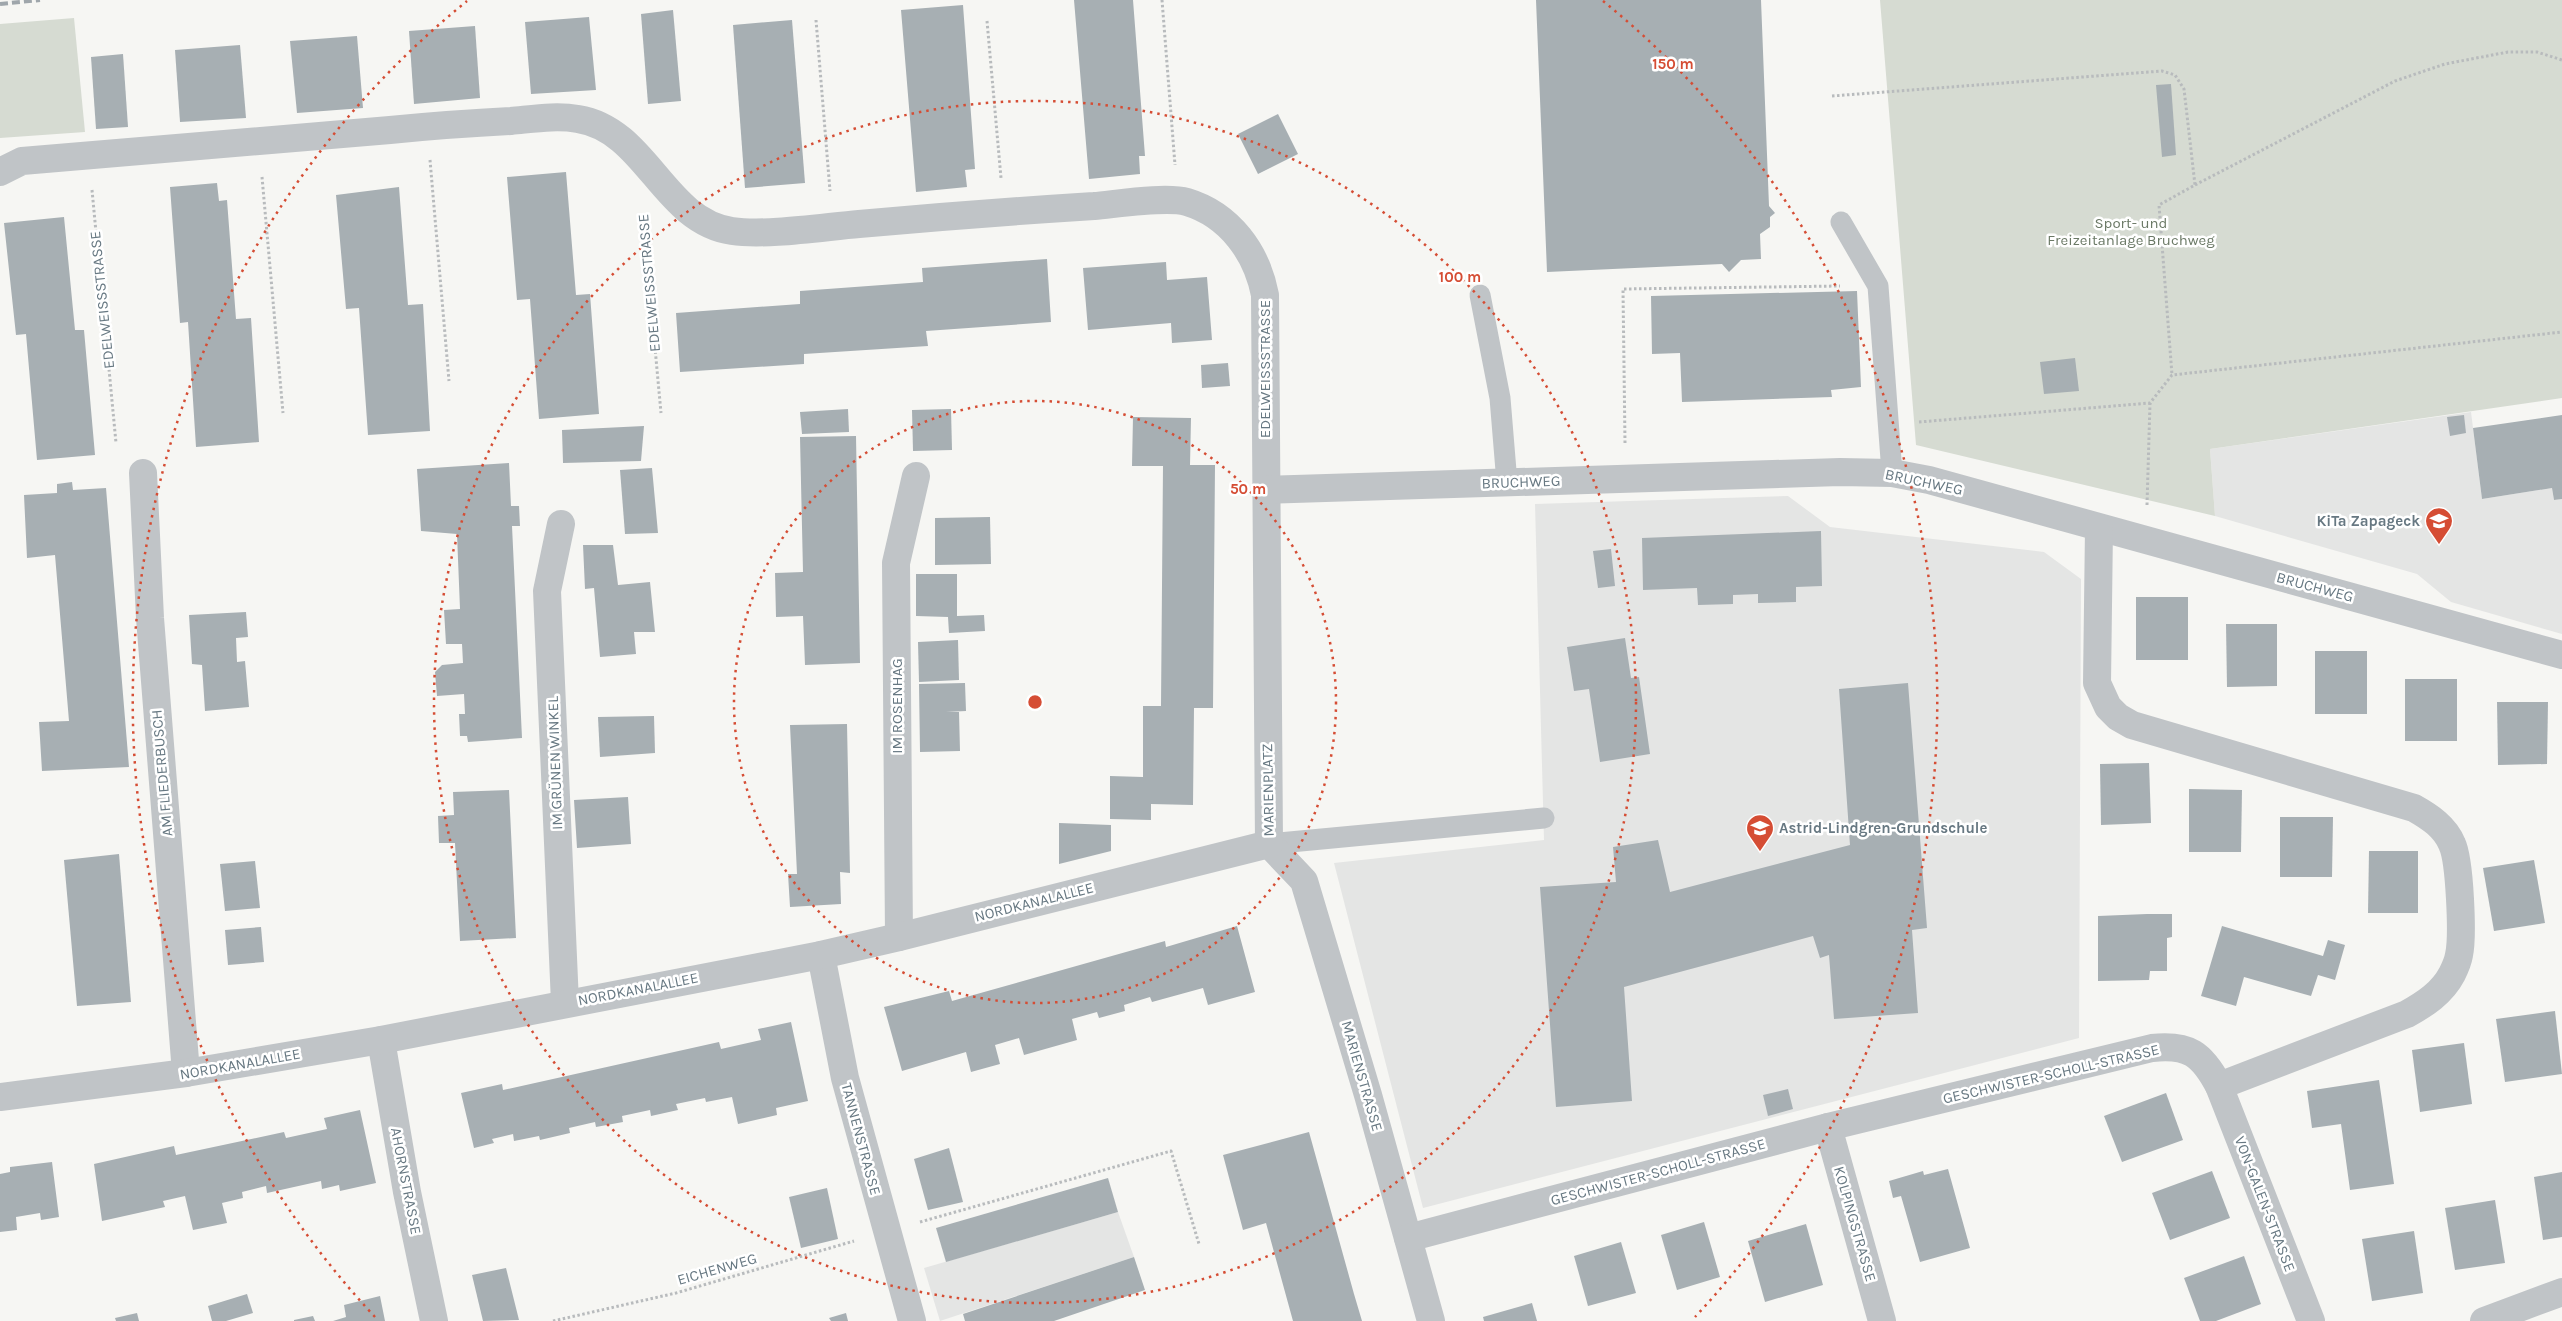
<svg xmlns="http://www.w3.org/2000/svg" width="2562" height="1321" viewBox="0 0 2562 1321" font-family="Karla,sans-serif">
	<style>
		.built { fill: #e4e5e4 }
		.green { fill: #d6dbd2 }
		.building { fill: #a7afb3 }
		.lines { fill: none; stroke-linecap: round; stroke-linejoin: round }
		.path { stroke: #b8bbbd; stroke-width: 3; stroke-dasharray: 2.5 2.5; stroke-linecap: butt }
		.service { stroke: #c0c4c7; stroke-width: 21 }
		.minor { stroke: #c0c4c7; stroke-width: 28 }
		.rail { stroke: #9fa6ab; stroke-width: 4; stroke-dasharray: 8 4; stroke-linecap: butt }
		.ring { fill: none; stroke: #d54d34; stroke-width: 2.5; stroke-dasharray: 2.5 5 }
		.labels { text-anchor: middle; stroke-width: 5; stroke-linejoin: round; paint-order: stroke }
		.park-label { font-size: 15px; fill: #6b7966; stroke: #fff }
		.street-label { font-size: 15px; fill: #677882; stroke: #fff }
		.poi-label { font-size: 15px; font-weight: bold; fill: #677882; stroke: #fff; text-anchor: end }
		.centre { fill: #d54d34; stroke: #fff; stroke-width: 2.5 }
		.ring-label { font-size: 15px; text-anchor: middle; font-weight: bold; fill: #d54d34; stroke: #fff; stroke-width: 5; stroke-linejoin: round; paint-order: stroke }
	</style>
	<rect width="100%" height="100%" fill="#f6f6f3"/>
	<g class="built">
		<polygon points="2471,412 2482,499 2552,488 2554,500 2562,499 2562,634 2451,602 2417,574 2215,516 2210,449"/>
		<polygon points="1788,496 1830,527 2044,552 2081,579 2079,1038 1423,1208 1334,863 1544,840 1535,504"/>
		<polygon points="1118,1212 1134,1257 940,1321 924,1268"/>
	</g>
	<g class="green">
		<polygon points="1880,0 2562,0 2562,398 2210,449 2215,516 1916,445"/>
		<polygon points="74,18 85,132 0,138 0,24"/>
	</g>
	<g class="building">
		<polygon points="1074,0 1133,0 1145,156 1139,156 1140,174 1089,179"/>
		<polygon points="1536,0 1761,0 1769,206 1775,213 1770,217 1770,227 1760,234 1761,259 1741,260 1729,272 1722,264 1547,272"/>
		<polygon points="963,5 975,169 965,170 967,187 916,192 901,10"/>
		<polygon points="673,10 681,101 648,104 641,14"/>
		<polygon points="589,17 596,90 531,94 525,22"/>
		<polygon points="792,20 805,183 745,188 733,25"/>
		<polygon points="475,26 480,98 414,104 409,31"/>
		<polygon points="357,36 363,108 297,113 290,41"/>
		<polygon points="240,45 246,118 180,122 175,50"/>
		<polygon points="123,54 128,127 96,129 91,57"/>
		<polygon points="2171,84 2176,155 2162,157 2156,85"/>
		<polygon points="1278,114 1298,154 1258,174 1238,134"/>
		<polygon points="566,172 576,295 590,294 599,414 539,419 530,299 517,300 507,177"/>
		<polygon points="217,183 219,201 227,200 236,319 251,318 259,442 196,447 188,322 180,323 170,187"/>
		<polygon points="399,187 408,305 423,304 430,431 368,435 359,308 346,309 336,195"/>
		<polygon points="64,217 75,330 84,330 95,455 37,460 26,334 16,335 4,223"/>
		<polygon points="1047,259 1051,322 926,331 928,346 804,354 804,364 680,372 676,313 800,304 800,291 923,282 922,268"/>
		<polygon points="1166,262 1167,280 1207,277 1212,340 1172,343 1171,323 1088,330 1083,268"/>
		<polygon points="1857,291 1861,387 1831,390 1832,397 1682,402 1680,353 1652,354 1651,296"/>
		<polygon points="2075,358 2079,391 2044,394 2040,362"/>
		<polygon points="1228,363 1230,386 1202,388 1201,365"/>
		<polygon points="848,409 849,432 802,434 800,412"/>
		<polygon points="951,409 952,450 913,451 912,410"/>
		<polygon points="2464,415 2466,433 2450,436 2447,417"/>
		<polygon points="2562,415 2562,499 2554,500 2552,488 2482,499 2473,428"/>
		<polygon points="1133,417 1191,418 1190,465 1215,465 1213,708 1194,708 1193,805 1151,804 1151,820 1110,819 1110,776 1143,777 1143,706 1161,706 1163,466 1132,466"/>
		<polygon points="644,426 641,461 563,463 562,430"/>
		<polygon points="856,436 860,663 805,665 803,616 776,617 775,573 803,572 800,437"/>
		<polygon points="509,463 511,506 519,506 520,526 512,526 522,738 468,742 467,736 460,736 459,714 465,714 464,694 437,696 435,672 442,665 463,663 462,644 446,644 444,610 460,609 457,534 421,531 417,469"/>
		<polygon points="652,468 658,533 625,534 620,470"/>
		<polygon points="72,482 73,490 106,488 129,767 42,771 39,722 69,721 55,555 27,558 24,495 57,493 57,484"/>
		<polygon points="990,517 991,564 935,565 935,518"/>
		<polygon points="1821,531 1822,586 1796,587 1796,602 1758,603 1758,594 1733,595 1733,604 1698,605 1697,588 1643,590 1642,538"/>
		<polygon points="583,545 613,545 618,585 650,582 655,632 634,632 636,654 600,657 594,588 585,589"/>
		<polygon points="1611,549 1615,586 1598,588 1593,551"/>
		<polygon points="916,574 957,574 957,616 984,615 985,631 949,633 948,617 916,616"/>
		<rect x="2136" y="597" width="52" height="63"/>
		<polygon points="246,612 248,637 236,638 237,662 245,661 249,707 205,711 202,665 192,664 189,615"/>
		<polygon points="2226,624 2277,624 2277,686 2227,687"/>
		<polygon points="1625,638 1631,678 1639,677 1650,754 1600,762 1589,689 1574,691 1567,647"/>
		<polygon points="958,640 959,680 919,682 918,642"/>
		<rect x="2315" y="651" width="52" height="63"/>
		<rect x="2405" y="679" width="52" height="62"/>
		<polygon points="965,683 966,711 946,712 959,712 960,751 920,752 919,684"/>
		<polygon points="1908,683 1927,928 1912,930 1918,1013 1834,1019 1829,955 1820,958 1813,936 1624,987 1632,1101 1556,1107 1540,887 1616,882 1613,847 1658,840 1670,892 1850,845 1839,689"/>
		<polygon points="2497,702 2548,702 2547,764 2498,765"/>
		<polygon points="654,716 655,753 600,757 598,717"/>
		<polygon points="847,724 850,873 840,872 841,904 790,907 788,874 797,874 790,725"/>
		<polygon points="2149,763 2151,823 2101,825 2100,764"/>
		<polygon points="2189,789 2242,790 2241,852 2189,852"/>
		<polygon points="509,790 516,938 460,941 455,843 439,843 438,816 454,815 453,792"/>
		<polygon points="628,797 631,844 577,848 574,800"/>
		<polygon points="2280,817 2333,817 2332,877 2280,877"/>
		<polygon points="1059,823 1111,825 1111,851 1059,864"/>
		<polygon points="2369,851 2418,851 2418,913 2368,913"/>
		<polygon points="119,854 131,1002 77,1006 64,860"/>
		<polygon points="2534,860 2545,923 2494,931 2483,868"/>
		<polygon points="255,861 260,908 225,911 220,864"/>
		<polygon points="2147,914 2172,914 2172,937 2167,938 2167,971 2150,971 2149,980 2098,981 2098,916"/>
		<polygon points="1237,926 1255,992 1208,1005 1203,988 1152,1002 1150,997 1124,1005 1125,1011 1099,1018 1097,1012 1072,1019 1077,1040 1024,1055 1019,1038 995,1045 1000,1064 971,1072 966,1052 902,1071 884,1007 949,991 952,1001 1165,941 1166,947"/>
		<polygon points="2222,926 2323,956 2328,940 2345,945 2335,980 2318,975 2311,996 2244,977 2236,1006 2201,996"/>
		<polygon points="261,927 264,962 228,965 225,930"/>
		<polygon points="2555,1011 2562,1074 2505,1082 2496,1019"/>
		<polygon points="791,1022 808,1101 776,1108 777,1115 738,1124 732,1097 706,1102 705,1098 676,1104 678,1110 651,1116 650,1110 622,1116 623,1122 596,1127 595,1122 569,1128 570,1133 540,1140 539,1136 514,1141 513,1134 492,1139 494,1143 474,1148 461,1093 502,1084 503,1090 719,1042 721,1049 761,1040 758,1029"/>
		<polygon points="2464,1043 2472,1104 2420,1112 2412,1050"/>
		<polygon points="2379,1080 2394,1184 2350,1190 2341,1124 2312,1128 2307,1091"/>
		<polygon points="1788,1089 1793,1109 1768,1116 1763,1095"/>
		<polygon points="2166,1093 2183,1140 2122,1162 2104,1116"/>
		<polygon points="360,1110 376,1183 340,1191 339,1185 322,1189 321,1181 267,1193 266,1186 242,1192 243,1198 222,1203 227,1223 193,1230 185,1196 163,1201 165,1207 102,1221 94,1164 174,1146 176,1155 284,1132 286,1138 327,1129 324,1118"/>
		<polygon points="1309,1132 1354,1294 1362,1321 1293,1321 1266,1223 1243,1230 1223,1155"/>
		<polygon points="949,1148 963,1202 928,1210 914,1159"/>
		<polygon points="52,1162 59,1217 41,1220 40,1213 16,1217 17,1230 0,1232 0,1174 10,1172 10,1167"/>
		<polygon points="1948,1169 1970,1248 1920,1262 1901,1196 1893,1198 1889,1181 1923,1171 1924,1175"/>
		<polygon points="2212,1171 2230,1218 2170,1240 2152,1193"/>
		<polygon points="2562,1172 2562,1237 2543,1240 2534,1177"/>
		<polygon points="1108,1178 1118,1212 946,1262 936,1228"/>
		<polygon points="827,1188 838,1239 801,1248 789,1197"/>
		<polygon points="2495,1200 2505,1263 2455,1270 2445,1208"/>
		<polygon points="1704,1222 1720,1277 1677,1290 1661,1235"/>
		<polygon points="1806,1224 1823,1285 1765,1302 1748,1241"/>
		<polygon points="2414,1231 2423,1293 2372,1301 2362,1239"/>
		<polygon points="1621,1242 1636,1293 1588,1306 1574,1256"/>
		<polygon points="2244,1256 2261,1304 2216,1321 2200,1321 2184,1278"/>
		<polygon points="1134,1257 1145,1290 1054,1321 965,1321 963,1314"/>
		<polygon points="506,1268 519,1320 483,1321 472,1275"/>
		<polygon points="247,1294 253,1313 226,1321 212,1321 208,1306"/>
		<polygon points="380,1296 385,1321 333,1321 346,1317 344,1305"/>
		<polygon points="1532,1303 1537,1321 1484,1321 1483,1317"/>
		<polygon points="137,1313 139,1321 116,1321 115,1318"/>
		<polygon points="846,1313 848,1321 831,1321 829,1318"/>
		<polygon points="313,1316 315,1321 294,1321 294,1320"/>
	</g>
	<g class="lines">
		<g class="path">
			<polyline points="1162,0 1175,165"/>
			<polyline points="816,20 830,191"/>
			<polyline points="987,21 1001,178"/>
			<polyline points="1832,96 2162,71 2175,75 2184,89 2195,185 2159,205 2172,375"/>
			<polyline points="430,160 449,381"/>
			<polyline points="262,177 283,413"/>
			<polyline points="2195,185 2395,81 2445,64 2508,52 2537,52 2562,60"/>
			<polyline points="92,190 116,443"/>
			<polyline points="643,217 661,413"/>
			<polyline points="1919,422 2150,403 2172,375 2562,332"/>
			<polyline points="1625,443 1623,289 1840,286"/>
			<polyline points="2147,505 2150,403"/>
			<polyline points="920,1222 1171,1151 1199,1244"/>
			<polyline points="553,1321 676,1293 854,1241"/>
		</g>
		<g class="service">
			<polyline points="1841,222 1878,286 1892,473"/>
			<polyline points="1480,295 1500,398 1507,483"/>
			<polyline points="1269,844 1544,818"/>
		</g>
		<g class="minor">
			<path d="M0,172L22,161C145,151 268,141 390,130C431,126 471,123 511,121C533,119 556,115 578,119C647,130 663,221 732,231C766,236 823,227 859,224C937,217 1015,211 1094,206C1117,204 1166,196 1187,202C1230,215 1257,253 1265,295L1269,844"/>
			<polyline points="143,473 150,618 186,1073"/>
			<polyline points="1265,490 1840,472 1892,473 1929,480 2562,655"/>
			<polyline points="561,524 547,591 565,1003"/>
			<polyline points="1269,844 1304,881 1368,1095 1431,1321"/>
			<polyline points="899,937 896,563 916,476"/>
			<polyline points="821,955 845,1078 912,1321"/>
			<polyline points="381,1040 407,1192 434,1321"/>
			<polyline points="2219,1086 2311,1321"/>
			<polyline points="0,1097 186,1073 381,1040 821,955 899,937 1269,844"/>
			<polyline points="1828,1127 1882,1321"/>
			<path d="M1408,1238L1828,1127L2152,1048C2189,1044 2202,1054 2219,1086L2407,1014C2425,1004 2442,993 2452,974C2455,968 2458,961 2459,955C2463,937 2460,861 2452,844C2445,827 2430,817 2414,808L2132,725L2118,717L2108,707L2097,683L2099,528"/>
			<polyline points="2484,1321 2562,1292"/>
		</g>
		<polyline class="rail" points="0,4 40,0"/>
	</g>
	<g class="ring">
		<circle cx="1035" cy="702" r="301"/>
		<circle cx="1035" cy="702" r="601"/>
		<path d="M375 1317A902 902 0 0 1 467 1M1603 1A902 902 0 0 1 1695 1317"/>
	</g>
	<defs>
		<g id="school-pin" transform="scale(1.4375)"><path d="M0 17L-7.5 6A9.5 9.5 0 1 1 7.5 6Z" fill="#d54d34" stroke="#fff"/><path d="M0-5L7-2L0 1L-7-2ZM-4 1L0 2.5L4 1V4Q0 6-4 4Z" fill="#fff"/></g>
	</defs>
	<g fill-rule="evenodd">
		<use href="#school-pin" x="2439" y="521"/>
		<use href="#school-pin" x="1760" y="828"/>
	</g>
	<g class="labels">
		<g class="park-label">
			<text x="2131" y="228">Sport- und<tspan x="2131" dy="17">Freizeitanlage Bruchweg</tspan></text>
		</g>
		<g class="street-label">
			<text transform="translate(649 283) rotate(-95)" y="5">EDELWEISSSTRASSE</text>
			<text transform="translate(102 300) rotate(-96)" y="5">EDELWEISSSTRASSE</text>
			<text transform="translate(1265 369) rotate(-90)" y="5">EDELWEISSSTRASSE</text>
			<text transform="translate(1521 482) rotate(-2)" y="5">BRUCHWEG</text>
			<text transform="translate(1924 482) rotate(12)" y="5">BRUCHWEG</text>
			<text transform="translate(2315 587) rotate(15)" y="5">BRUCHWEG</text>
			<text transform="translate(897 706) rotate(-90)" y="5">IM ROSENHAG</text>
			<text transform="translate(555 763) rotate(-92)" y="5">IM GRÜNEN WINKEL</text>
			<text transform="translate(162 773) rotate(-95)" y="5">AM FLIEDERBUSCH</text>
			<text transform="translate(1268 790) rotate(-91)" y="5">MARIENPLATZ</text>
			<text transform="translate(1034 902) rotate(-14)" y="5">NORDKANALALLEE</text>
			<text transform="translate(638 989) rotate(-11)" y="5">NORDKANALALLEE</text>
			<text transform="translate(240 1064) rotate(-10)" y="5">NORDKANALALLEE</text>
			<text transform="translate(2051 1074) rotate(-13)" y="5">GESCHWISTER-SCHOLL-STRASSE</text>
			<text transform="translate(1362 1076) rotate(74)" y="5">MARIENSTRASSE</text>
			<text transform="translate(861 1139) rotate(75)" y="5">TANNENSTRASSE</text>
			<text transform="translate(1658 1172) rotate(-15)" y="5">GESCHWISTER-SCHOLL-STRASSE</text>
			<text transform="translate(406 1181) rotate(79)" y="5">AHORNSTRASSE</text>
			<text transform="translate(2265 1204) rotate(69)" y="5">VON-GALEN-STRASSE</text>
			<text transform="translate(1855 1224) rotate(74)" y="5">KOLPINGSTRASSE</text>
			<text transform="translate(717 1269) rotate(-16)" y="5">EICHENWEG</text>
		</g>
		<g class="poi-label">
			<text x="2420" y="526">KiTa Zapageck</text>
			<text x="1779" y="833" text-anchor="start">Astrid-Lindgren-Grundschule</text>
		</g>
	</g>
	<circle cx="1035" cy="702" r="8" class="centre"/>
	<g class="ring-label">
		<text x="1673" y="69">150 m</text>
		<text x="1460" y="282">100 m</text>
		<text x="1248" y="494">50 m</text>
	</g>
</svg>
